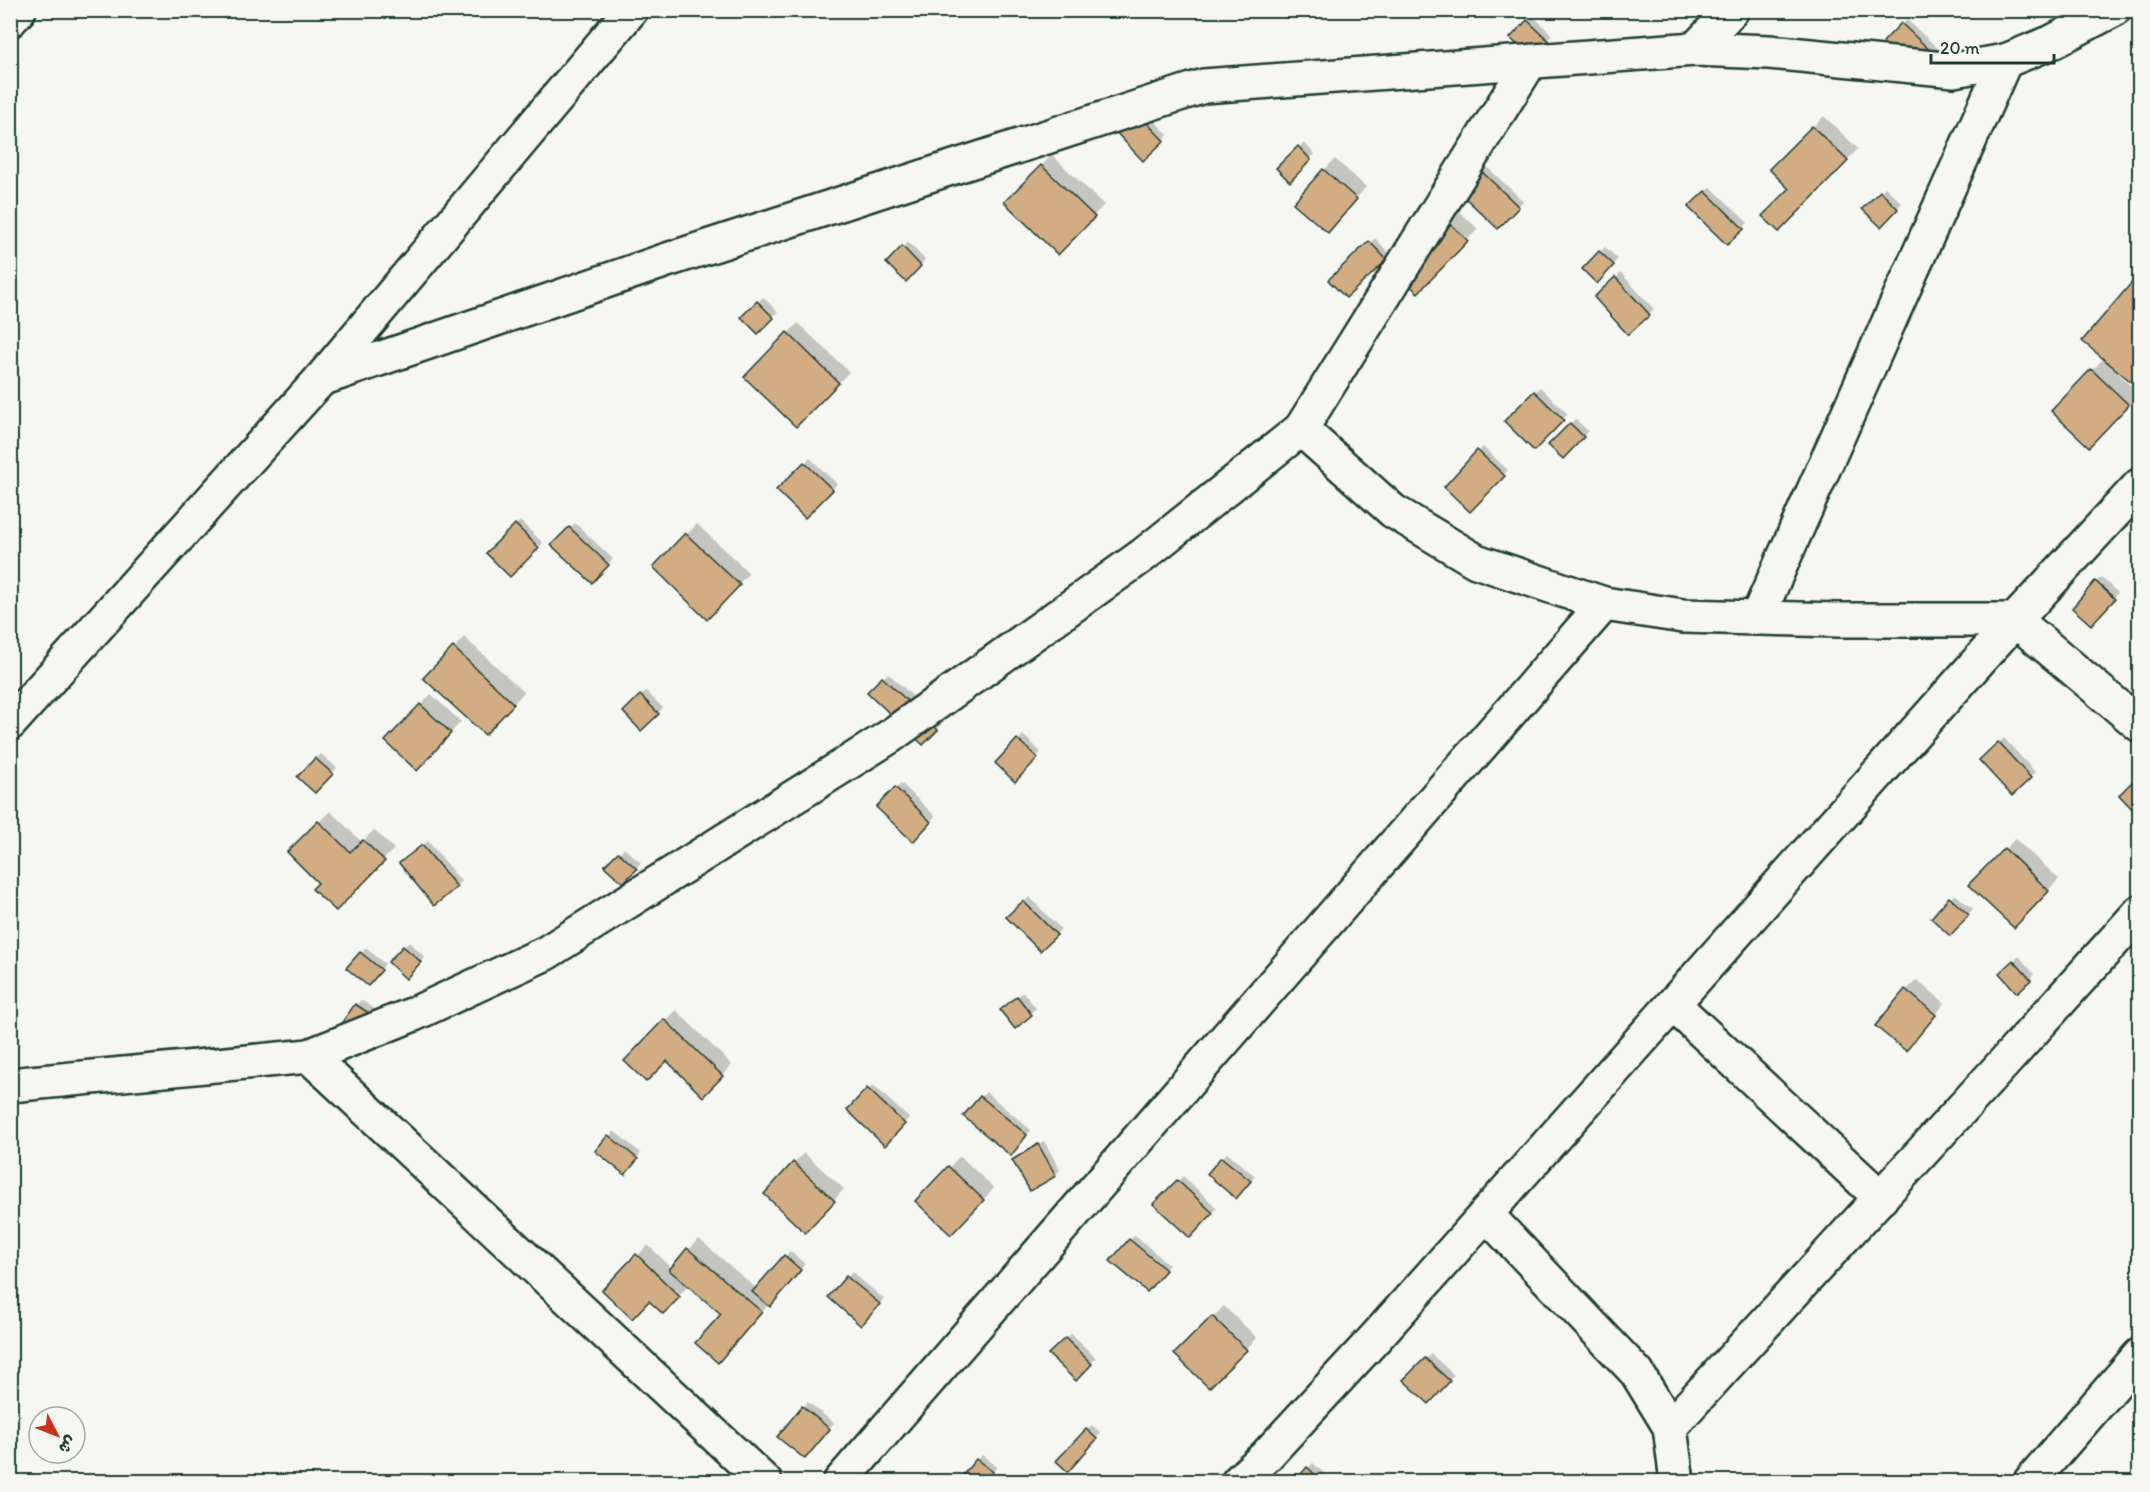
<svg xmlns="http://www.w3.org/2000/svg" width="2150" height="1492" viewBox="0 0 2150 1492" font-family="Itim,'Playpen Sans Arabic',sans-serif">
	<style>
		.shadow { fill: #0003 }
		.building { fill: #d2ad84; stroke: #1f3d34; stroke-width: 1.5 }
		.lines { fill: none; stroke-linecap: round; stroke-linejoin: round }
		.minor-casing { stroke: #1f3d34; stroke-width: 38 }
		.minor { stroke: #f6f6f2; stroke-width: 33 }
	</style>
	<rect width="100%" height="100%" fill="#f6f6f2"/>
	<filter id="ink" filterUnits="userSpaceOnUse"><feTurbulence type="fractalNoise" baseFrequency=".0167" numOctaves="2"/><feDisplacementMap in="SourceGraphic" scale="12" xChannelSelector="R" yChannelSelector="G"/><feConvolveMatrix kernelMatrix="1 2 1 2 8 2 1 2 1" color-interpolation-filters="sRGB"/></filter>
	<g filter="url(#ink)">
		<g class="shadow">
			<polygon points="1533,16 1552,35 1532,56 1512,38"/>
			<polygon points="1907,20 1942,52 1919,76 1885,42"/>
			<polygon points="1139,104 1168,135 1143,158"/>
			<polygon points="1824,116 1858,149 1779,230 1791,189 1771,169"/>
			<polygon points="1304,143 1315,154 1290,179 1278,168"/>
			<polygon points="1052,155 1104,205 1058,253 1006,202"/>
			<polygon points="1335,159 1366,187 1338,220 1324,170"/>
			<polygon points="1487,167 1523,201 1498,227 1462,193"/>
			<polygon points="1711,187 1748,223 1727,243 1691,207"/>
			<polygon points="1885,187 1902,203 1881,225 1864,209"/>
			<polygon points="1442,195 1478,229 1418,291"/>
			<polygon points="1375,238 1390,254 1346,296 1330,280"/>
			<polygon points="908,242 925,260 906,280 888,263"/>
			<polygon points="1605,247 1618,259 1597,282 1584,269"/>
			<polygon points="1621,273 1654,309 1649,314 1596,297"/>
			<polygon points="2140,276 2140,380 2113,365 2112,367 2139,394 2089,445 2053,411 2104,358 2134,282"/>
			<polygon points="763,297 778,312 758,331 743,317"/>
			<polygon points="798,323 849,372 796,425 746,377"/>
			<polygon points="1540,387 1568,414 1534,449 1506,421"/>
			<polygon points="1575,419 1588,431 1563,457 1550,445"/>
			<polygon points="1483,447 1508,470 1470,510 1446,487"/>
			<polygon points="810,458 837,484 805,516 778,490"/>
			<polygon points="520,521 543,543 510,575 488,553"/>
			<polygon points="575,523 613,559 592,581 554,545"/>
			<polygon points="697,524 749,573 707,618 655,567"/>
			<polygon points="2101,577 2118,593 2096,619 2096,582"/>
			<polygon points="464,637 524,692 496,723 454,648"/>
			<polygon points="888,673 942,724 923,743 869,692"/>
			<polygon points="646,691 663,708 641,729 625,712"/>
			<polygon points="431,694 461,722 427,758 421,705"/>
			<polygon points="1023,735 1041,752 1015,780 997,763"/>
			<polygon points="2004,738 2035,772 2012,794 1981,760"/>
			<polygon points="321,754 337,768 315,791 299,777"/>
			<polygon points="901,783 935,816 913,840 878,807"/>
			<polygon points="330,811 362,842 374,830 394,849 336,909 320,883 289,852"/>
			<polygon points="2015,839 2059,879 2014,926 1971,885"/>
			<polygon points="428,841 461,881 456,886 406,858"/>
			<polygon points="624,848 641,863 623,881 607,866"/>
			<polygon points="1955,894 1973,909 1950,934 1933,918"/>
			<polygon points="1029,897 1061,929 1040,949 1009,917"/>
			<polygon points="409,942 425,957 406,976 390,962"/>
			<polygon points="366,948 385,964 373,979 361,953"/>
			<polygon points="2019,956 2034,974 2017,990 2001,973"/>
			<polygon points="1917,980 1945,1003 1916,1039 1906,990"/>
			<polygon points="1023,992 1036,1008 1015,1027 1007,1005"/>
			<polygon points="361,1000 382,1014 361,1044 356,1005"/>
			<polygon points="676,1010 732,1065 703,1095 667,1059 626,1061"/>
			<polygon points="873,1085 909,1118 885,1144 849,1110"/>
			<polygon points="986,1092 1031,1130 1016,1149 981,1097"/>
			<polygon points="614,1131 641,1153 629,1168 597,1151"/>
			<polygon points="1044,1141 1060,1170 1055,1175 1014,1160"/>
			<polygon points="804,1153 844,1189 816,1220 794,1163"/>
			<polygon points="1227,1153 1255,1176 1241,1192 1222,1158"/>
			<polygon points="960,1156 994,1188 962,1223 917,1201"/>
			<polygon points="1183,1176 1217,1208 1190,1236 1156,1204"/>
			<polygon points="1135,1235 1169,1265 1152,1285 1130,1240"/>
			<polygon points="699,1239 757,1289 790,1251 805,1264 775,1300 769,1304 729,1350 723,1314 689,1285 663,1312 649,1299 604,1290 648,1245 672,1268"/>
			<polygon points="852,1272 884,1299 866,1319 830,1297"/>
			<polygon points="1224,1306 1257,1338 1209,1386 1176,1354"/>
			<polygon points="1071,1334 1096,1358 1076,1378 1051,1354"/>
			<polygon points="1431,1354 1454,1375 1429,1402 1406,1380"/>
			<polygon points="808,1402 834,1423 810,1452 803,1407"/>
			<polygon points="1092,1425 1101,1433 1073,1465 1087,1430"/>
			<polygon points="982,1455 997,1467 984,1482 977,1460"/>
			<polygon points="1313,1463 1328,1477 1324,1482 1296,1482"/>
			<polygon points="1075,1475 1082,1482 1069,1482"/>
		</g>
		<g class="building">
			<polygon points="1527,20 1549,41 1532,58 1510,38"/>
			<polygon points="1901,23 1938,58 1919,78 1883,42"/>
			<polygon points="1133,108 1164,141 1143,161 1112,128"/>
			<polygon points="1812,126 1848,161 1779,232 1762,216 1789,189 1769,169"/>
			<polygon points="1298,146 1311,160 1290,182 1276,168"/>
			<polygon points="1041,165 1095,217 1058,255 1004,202"/>
			<polygon points="1323,169 1357,199 1328,233 1293,203"/>
			<polygon points="1481,171 1519,207 1498,229 1460,193"/>
			<polygon points="1705,191 1744,229 1727,245 1688,207"/>
			<polygon points="1880,191 1898,209 1881,227 1862,209"/>
			<polygon points="1430,204 1468,241 1418,293 1399,275 1418,256 1399,237"/>
			<polygon points="1369,241 1387,260 1346,298 1328,280"/>
			<polygon points="902,246 921,266 906,282 886,263"/>
			<polygon points="1599,251 1614,265 1597,284 1582,269"/>
			<polygon points="1615,277 1650,315 1628,335 1594,297"/>
			<polygon points="2133,281 2140,287 2140,312 2135,317 2140,322 2140,382 2136,386 2082,341"/>
			<polygon points="757,301 774,318 758,334 741,317"/>
			<polygon points="787,332 839,383 796,427 744,377"/>
			<polygon points="2091,369 2129,405 2089,447 2051,411"/>
			<polygon points="1534,391 1564,420 1534,451 1504,421"/>
			<polygon points="1570,423 1584,437 1563,459 1548,445"/>
			<polygon points="1477,450 1505,476 1470,512 1444,487"/>
			<polygon points="804,462 833,490 805,518 776,490"/>
			<polygon points="515,524 539,548 510,577 486,553"/>
			<polygon points="569,527 609,565 592,583 551,545"/>
			<polygon points="685,533 740,585 707,620 653,567"/>
			<polygon points="2095,581 2115,599 2091,625 2072,608"/>
			<polygon points="453,647 514,704 485,735 423,678"/>
			<polygon points="882,677 938,730 923,745 867,692"/>
			<polygon points="640,695 659,714 641,731 623,712"/>
			<polygon points="420,704 451,733 417,771 385,741"/>
			<polygon points="1017,739 1038,758 1015,782 995,763"/>
			<polygon points="1998,742 2031,778 2012,796 1979,760"/>
			<polygon points="315,758 333,774 315,793 297,777"/>
			<polygon points="2135,779 2140,783 2140,809 2136,813 2119,795"/>
			<polygon points="895,787 931,822 913,842 876,807"/>
			<polygon points="318,821 350,852 363,840 385,861 336,911 312,889 318,883 287,852"/>
			<polygon points="422,845 457,887 434,906 399,863"/>
			<polygon points="2004,848 2049,891 2014,928 1968,885"/>
			<polygon points="618,852 637,869 623,883 604,866"/>
			<polygon points="1949,897 1969,915 1950,936 1931,918"/>
			<polygon points="1023,901 1057,935 1040,951 1006,917"/>
			<polygon points="403,946 421,962 406,979 388,962"/>
			<polygon points="360,952 382,970 368,986 346,968"/>
			<polygon points="2013,960 2031,980 2017,993 1999,973"/>
			<polygon points="1905,989 1936,1015 1906,1051 1875,1026"/>
			<polygon points="1017,996 1032,1015 1015,1029 1000,1010"/>
			<polygon points="355,1004 378,1019 333,1035"/>
			<polygon points="664,1019 723,1076 703,1097 667,1061 646,1082 624,1061"/>
			<polygon points="867,1088 905,1124 885,1146 847,1110"/>
			<polygon points="980,1096 1027,1135 1011,1156 963,1116"/>
			<polygon points="608,1135 638,1159 625,1175 595,1151"/>
			<polygon points="1038,1144 1056,1176 1030,1191 1012,1160"/>
			<polygon points="1221,1157 1251,1181 1236,1199 1207,1174"/>
			<polygon points="793,1162 835,1201 805,1233 764,1194"/>
			<polygon points="948,1166 984,1200 951,1235 915,1201"/>
			<polygon points="1177,1180 1213,1213 1190,1238 1153,1204"/>
			<polygon points="1129,1239 1166,1270 1147,1292 1110,1261"/>
			<polygon points="687,1248 762,1312 718,1363 695,1343 721,1314 669,1270"/>
			<polygon points="636,1254 680,1297 663,1314 649,1301 632,1319 602,1290"/>
			<polygon points="784,1255 801,1270 770,1307 752,1292"/>
			<polygon points="846,1276 880,1304 861,1326 828,1297"/>
			<polygon points="1212,1316 1247,1350 1209,1388 1174,1354"/>
			<polygon points="1065,1338 1092,1364 1076,1381 1048,1354"/>
			<polygon points="1425,1358 1450,1381 1429,1404 1403,1380"/>
			<polygon points="802,1406 830,1429 805,1459 777,1437"/>
			<polygon points="1086,1429 1097,1439 1068,1472 1056,1461"/>
			<polygon points="976,1459 993,1472 985,1482 957,1482"/>
			<polygon points="1307,1467 1323,1482 1294,1482"/>
		</g>
		<g class="lines">
			<g class="minor-casing">
				<g id="minor">
					<polyline points="10,20 19,10"/>
					<polyline points="1695,49 1732,10"/>
					<polyline points="321,379 667,260 1204,86 1695,49 1769,52 1954,70 2005,61 2052,42 2113,10"/>
					<polyline points="1301,429 1530,62"/>
					<polyline points="1757,618 2005,61"/>
					<polyline points="10,723 321,379 631,10"/>
					<polyline points="1673,1004 1881,1198"/>
					<polyline points="309,1056 765,1482"/>
					<polyline points="10,1085 309,1056 414,1014 546,953 889,737 1142,556 1301,429 1393,511 1476,561 1604,604 1683,616 1837,620 2015,620 2140,725"/>
					<polyline points="1486,1214 1637,1373 1670,1427 1677,1482"/>
					<polyline points="1670,1427 2013,1053 2140,912"/>
					<polyline points="840,1482 1604,604"/>
					<polyline points="1238,1482 1266,1456 1378,1335 2015,620 2140,485"/>
					<polyline points="2030,1482 2140,1355"/>
				</g>
			</g>
			<use href="#minor" class="minor"/>
		</g>
	</g>
	<rect width="2150" height="1492" fill="none" stroke="#f6f6f2" stroke-width="36"/>
	<rect x="18" y="18" width="2114" height="1456" fill="none" stroke="#1f3d34" stroke-width="2" filter="url(#ink)"/>
	<g transform="translate(57 1435) rotate(132)"><circle r="28" fill="#f6f6f2" stroke="#a0aca6" stroke-width="1.5"/>
	<path d="M0-4.5L10 22L0 15L-10 22Z" fill="#c8321e"/>
	<text y="-9" font-size="16" font-weight="bold" text-anchor="middle" fill="#1f3d34">ش</text>
	</g>
	<path d="M1931 54v9h123v-9" fill="none" stroke="#1f3d34" stroke-width="3"/>
	<text x="1940" y="54" font-size="18" fill="#1f3d34" stroke="#f6f6f2" stroke-width="4.5" paint-order="stroke">20 m</text>
</svg>
